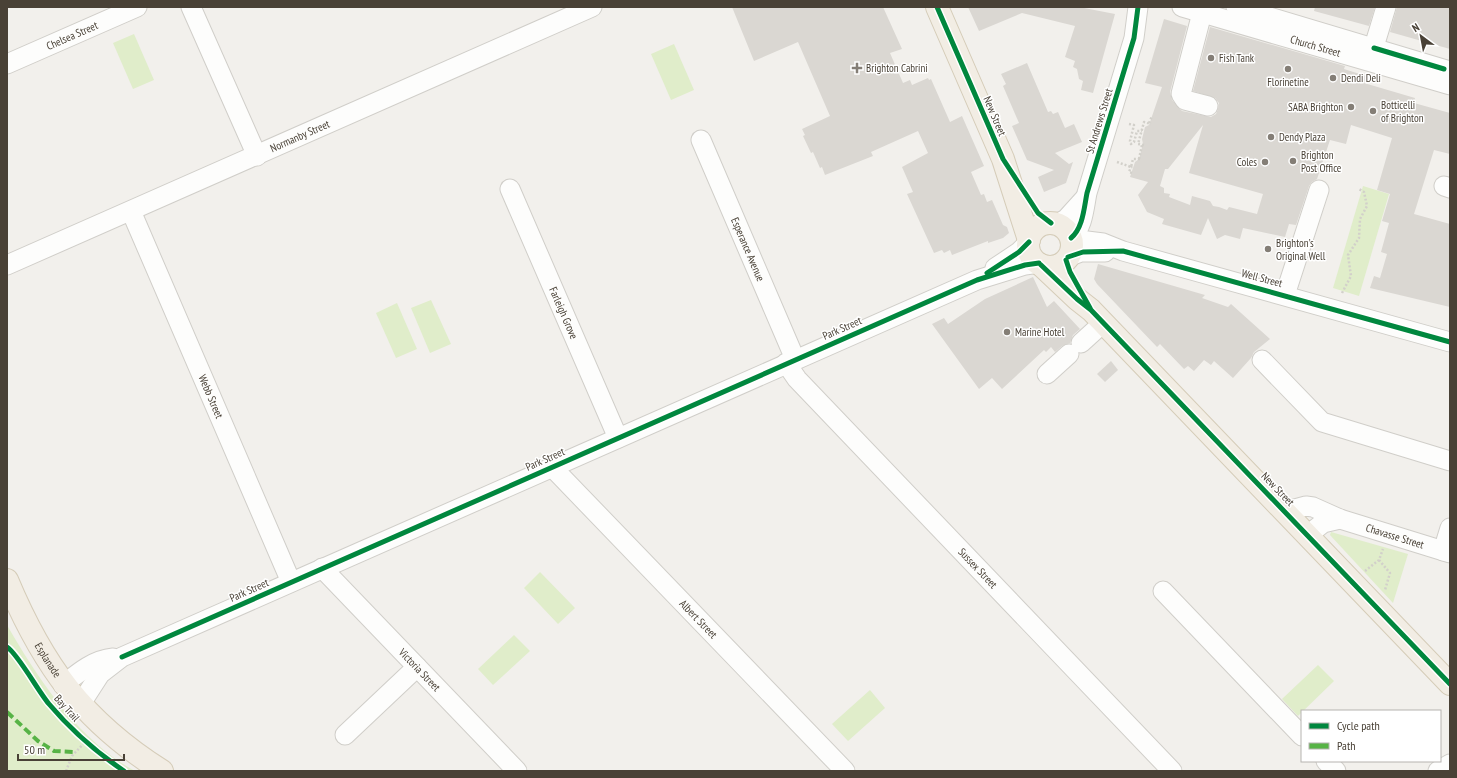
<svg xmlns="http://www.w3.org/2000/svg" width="1457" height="778" viewBox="0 0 1457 778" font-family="'PT Sans Narrow',sans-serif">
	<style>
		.green { fill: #e0edca }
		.building { fill: #dad7d2; fill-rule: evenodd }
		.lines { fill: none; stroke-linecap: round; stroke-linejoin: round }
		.minor-casing { stroke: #d0cec9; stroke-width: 21 }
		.major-casing { stroke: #d5ccb8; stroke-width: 24 }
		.path { stroke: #d2d0ca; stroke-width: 2.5; stroke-dasharray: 2 2; stroke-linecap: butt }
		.minor { stroke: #fdfdfc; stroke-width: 19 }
		.major { stroke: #f2ede4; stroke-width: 22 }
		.quiet { stroke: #57b346; stroke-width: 4; stroke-dasharray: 8 4; stroke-linecap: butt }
		.cycleway-casing { stroke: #fff; stroke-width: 8 }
		.cycleway { stroke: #00873e; stroke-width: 5 }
		.poi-dot { fill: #847e76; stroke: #fff; stroke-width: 1.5 }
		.labels { text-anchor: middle; stroke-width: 3; stroke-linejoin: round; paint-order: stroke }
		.street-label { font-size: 11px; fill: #494136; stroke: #fff }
		.poi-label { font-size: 11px; fill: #494136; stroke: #fff; text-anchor: start }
	</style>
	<rect width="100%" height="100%" fill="#f2f0ec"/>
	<g class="green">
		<polygon points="134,34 154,80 133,89 113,43"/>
		<polygon points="674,44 694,90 671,100 651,54"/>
		<polygon points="1363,186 1389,194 1359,296 1333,288"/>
		<polygon points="431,300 451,344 430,353 411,308"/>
		<polygon points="397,303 417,349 396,358 376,313"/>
		<polygon points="1331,532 1408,554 1393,603 1330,535"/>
		<polygon points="540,572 575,608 558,624 524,588"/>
		<path d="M7,625C38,679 79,741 135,771H10L7,769Z"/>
		<polygon points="514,635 530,651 493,685 478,669"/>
		<polygon points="1318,665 1334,681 1298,716 1282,699"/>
		<polygon points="870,690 885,708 848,741 832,724"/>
	</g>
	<g class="building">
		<polygon points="732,7 883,7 902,49 890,53 903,83 910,80 912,85 928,78 929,80 931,79 950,122 962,116 984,166 971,172 981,195 984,194 987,202 992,200 1003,225 1007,227 1009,233 1003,238 988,243 988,241 952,255 950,250 944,253 942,250 934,253 907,194 913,192 902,167 928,153 918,131 871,152 873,156 825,175 822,167 820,168 813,152 811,153 803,136 805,135 802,129 830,116 798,42 754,61"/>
		<polygon points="968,7 1079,7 1115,14 1093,93 1081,90 1083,81 1079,79 1077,69 1073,67 1075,61 1065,57 1075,26 1022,13 979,31"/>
		<polygon points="1315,7 1375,7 1369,26 1314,11"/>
		<polygon points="1397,7 1450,7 1450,49 1390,32"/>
		<path d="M1164,19L1187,26L1170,92L1172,100L1182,111L1211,117L1216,114L1218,109L1219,103L1215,98L1193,91L1210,27L1345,66L1344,69L1366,76L1364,83L1415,98L1414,103L1450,113V154L1434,150L1414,214L1450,224V307L1370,288L1374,276L1380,278L1387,254L1381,252L1389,223L1382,221L1390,194L1377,190L1392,138L1351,125L1346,144L1330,140L1317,179L1312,182L1309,186L1296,225L1289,224L1285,237L1243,228L1240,239L1225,235L1217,239L1208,218L1201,235L1162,224L1164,219L1147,212L1138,195L1148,182L1130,177L1135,162L1139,159L1143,144L1142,139L1145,127L1149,125L1162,87L1145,83ZM1203,125L1189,173L1263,194L1257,214L1229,207L1227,210L1219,207L1213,206L1210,201L1192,196L1190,205L1169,197L1170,194L1164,193V188L1160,186L1165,169H1168Z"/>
		<polygon points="1027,63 1048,112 1051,111 1053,114 1058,112 1065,128 1074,124 1082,142 1055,153 1069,164 1073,162 1066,183 1044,192 1038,177 1054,170 1027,160 1012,126 1019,123 1003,86 1006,84 1001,74"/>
		<polygon points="1098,264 1205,295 1202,298 1228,307 1231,304 1270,339 1254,352 1251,358 1233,378 1214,361 1211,365 1204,360 1194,371 1188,366 1184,369 1160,344 1157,347 1097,284 1094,279"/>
		<polygon points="1033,277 1047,307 1054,301 1080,329 1073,335 1070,343 1062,346 1055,352 1051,347 1046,352 1044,350 1002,389 992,378 979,389 932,324 944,318 948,324 985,299"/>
		<polygon points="1111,361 1118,370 1105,382 1097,374"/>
	</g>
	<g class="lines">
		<g class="minor-casing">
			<g id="minor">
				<polyline points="191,7 257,156"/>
				<path id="s1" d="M1182,7L1450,85"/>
				<polyline points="1236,7 1450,71"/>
				<polyline points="1202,13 1181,94 1185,100 1208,106"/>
				<polyline points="1370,60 1386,7"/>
				<path id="s2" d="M7,64L137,7"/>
				<path id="s3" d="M701,140L795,359"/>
				<polyline points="1444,186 1450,188"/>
				<path id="s4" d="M510,189L618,438"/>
				<path id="s5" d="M131,211L291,582"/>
				<polyline points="1057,224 1066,219 1085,198"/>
				<path d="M1071,238C1083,228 1084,208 1087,193L1134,38L1138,7"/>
				<polyline points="1071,239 1103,243 1123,251 1450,342"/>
				<polyline points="1068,257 1081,252 1105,252"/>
				<path id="s6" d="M7,265L592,7"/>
				<polyline points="995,268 1019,252 1029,242"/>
				<polyline points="1285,295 1319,190"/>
				<polyline points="1081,343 1103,323"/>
				<polyline points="1262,360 1322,422 1450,461"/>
				<path id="s7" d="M786,363L797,379L1172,771"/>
				<polyline points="1047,374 1069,354"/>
				<path id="s8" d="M552,467L845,771"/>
				<path id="s9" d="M1287,514L1295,509L1306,506L1313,507L1340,519L1450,553"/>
				<polyline points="1308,535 1323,523 1340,519"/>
				<polyline points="1443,551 1450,528"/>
				<path id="s10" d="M322,568L517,771"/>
				<polyline points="1163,591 1302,736"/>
				<path d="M63,685C78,673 93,660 113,658"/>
				<polyline points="80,705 100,674 122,657 977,280 1025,265 1039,263"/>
				<polyline points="345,735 417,667"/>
				<polyline points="1326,761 1336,771"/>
				<polyline points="1438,771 1450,764"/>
			</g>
		</g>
		<g class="major-casing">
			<g id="major">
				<polyline points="937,7 1003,159 1029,240"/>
				<circle cx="1050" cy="245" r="22"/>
				<polyline points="1041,265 1077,299 1091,310 1450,684"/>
				<path id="s11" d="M7,580C43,666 83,721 162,771"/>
			</g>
		</g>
		<g class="path">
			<polyline points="1149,123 1152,116"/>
			<polyline points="1129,124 1134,125 1130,141 1131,144 1134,142 1137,131 1142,131"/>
			<polyline points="1144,145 1138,144 1144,122 1151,124"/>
			<polyline points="1139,159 1142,145"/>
			<polyline points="1117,162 1131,167 1133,159 1140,159"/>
			<polyline points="1132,173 1129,172 1131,167 1133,167"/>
			<polyline points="1342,293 1351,276 1348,255 1359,238 1360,219 1367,206 1364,192 1359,189"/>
			<polyline points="1379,560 1390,573 1385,590"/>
			<polyline points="1365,571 1379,560 1383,549"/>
			<polyline points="66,771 72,756 85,742"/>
		</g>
		<use href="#minor" class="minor"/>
		<use href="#major" class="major"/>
		<polyline class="quiet" points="7,712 38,741 54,751 74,752"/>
		<g class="cycleway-casing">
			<g id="cycleway">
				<polyline points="937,7 1003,159 1038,213 1051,223"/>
				<polyline points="1374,48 1444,69"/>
				<path d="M1071,238C1083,228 1084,208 1087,193L1134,38L1138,7"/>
				<polyline points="1068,257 1083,252 1123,251 1450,342"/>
				<polyline points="1066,260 1070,272 1090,308"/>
				<polyline points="1041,265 1077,299 1091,310 1450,684"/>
				<polyline points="987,273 1019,252 1029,242"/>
				<path d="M7,647C18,654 38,691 49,704C71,730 96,752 124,771"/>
				<polyline points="122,657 977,280 1025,265 1039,263"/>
			</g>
		</g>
		<use href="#cycleway" class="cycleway"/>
	</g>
	<g class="poi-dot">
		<circle cx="1211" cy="58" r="4"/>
		<path d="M855 62h4v4h4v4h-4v4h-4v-4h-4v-4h4z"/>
		<circle cx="1288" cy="69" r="4"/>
		<circle cx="1333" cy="78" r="4"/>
		<circle cx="1351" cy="107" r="4"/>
		<circle cx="1373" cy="111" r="4"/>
		<circle cx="1271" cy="137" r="4"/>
		<circle cx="1293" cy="161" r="4"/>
		<circle cx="1265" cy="162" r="4"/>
		<circle cx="1268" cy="249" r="4"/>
		<circle cx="1007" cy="332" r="4"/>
	</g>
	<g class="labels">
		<g class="street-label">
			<text dy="4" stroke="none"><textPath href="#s2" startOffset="71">Chelsea Street</textPath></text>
			<text dy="4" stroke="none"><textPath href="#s1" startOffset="139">Church Street</textPath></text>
			<text transform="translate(995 116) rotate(67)" y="4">New Street</text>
			<text transform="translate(1099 121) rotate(-73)" y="4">St Andrews Street</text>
			<text dy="4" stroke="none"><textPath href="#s6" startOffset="320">Normanby Street</textPath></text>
			<text dy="4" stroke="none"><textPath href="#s3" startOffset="119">Esperance Avenue</textPath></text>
			<text transform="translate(1262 278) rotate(15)" y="4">Well Street</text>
			<text dy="4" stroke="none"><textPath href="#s4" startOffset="135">Farleigh Grove</textPath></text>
			<text transform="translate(842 328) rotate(-24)" y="4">Park Street</text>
			<text dy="4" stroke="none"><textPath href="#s5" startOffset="202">Webb Street</textPath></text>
			<text transform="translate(545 459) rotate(-24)" y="4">Park Street</text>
			<text transform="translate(1278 489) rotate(46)" y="4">New Street</text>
			<text dy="4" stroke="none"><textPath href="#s9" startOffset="115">Chavasse Street</textPath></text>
			<text dy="4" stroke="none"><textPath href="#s7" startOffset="281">Sussex Street</textPath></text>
			<text transform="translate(249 590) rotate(-24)" y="4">Park Street</text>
			<text dy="4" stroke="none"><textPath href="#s8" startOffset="211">Albert Street</textPath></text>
			<text dy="4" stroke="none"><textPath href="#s11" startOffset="90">Esplanade</textPath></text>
			<text dy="4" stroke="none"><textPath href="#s10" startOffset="141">Victoria Street</textPath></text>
			<text transform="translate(67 708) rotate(48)" y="4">Bay Trail</text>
		</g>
		<g class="poi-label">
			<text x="1219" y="62">Fish Tank</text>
			<text x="866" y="72">Brighton Cabrini</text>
			<text x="1341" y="82">Dendi Deli</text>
			<text x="1288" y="86" text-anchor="middle">Florinetine</text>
			<text x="1381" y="109">Botticelli<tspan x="1381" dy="13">of Brighton</tspan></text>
			<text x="1343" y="111" text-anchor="end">SABA Brighton</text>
			<text x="1279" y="141">Dendy Plaza</text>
			<text x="1301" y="159">Brighton<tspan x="1301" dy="13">Post Office</tspan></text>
			<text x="1257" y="166" text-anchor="end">Coles</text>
			<text x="1276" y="247">Brighton’s<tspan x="1276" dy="13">Original Well</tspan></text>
			<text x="1015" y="336">Marine Hotel</text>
		</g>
	</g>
	<rect width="1457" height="778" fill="none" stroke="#494136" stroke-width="16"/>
	<rect x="1301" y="710" width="140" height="52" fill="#ffffff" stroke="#b6b3af"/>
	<rect x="1309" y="723" width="20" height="6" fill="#00873e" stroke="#b6b3af"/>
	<text x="1337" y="730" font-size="12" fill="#494136">Cycle path</text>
	<rect x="1309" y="743" width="20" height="6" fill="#57b346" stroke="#b6b3af"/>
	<text x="1337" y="750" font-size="12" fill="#494136">Path</text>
	<g transform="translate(1421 36) rotate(328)" stroke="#ffffff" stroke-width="3" paint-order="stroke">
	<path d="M0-3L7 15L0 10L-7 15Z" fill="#494136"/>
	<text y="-6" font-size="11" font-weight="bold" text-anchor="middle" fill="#494136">N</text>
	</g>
	<path d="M18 754v6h106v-6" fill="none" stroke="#494136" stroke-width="2"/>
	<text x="24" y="754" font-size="12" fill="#494136" stroke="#ffffff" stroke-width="3" paint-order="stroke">50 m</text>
</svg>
